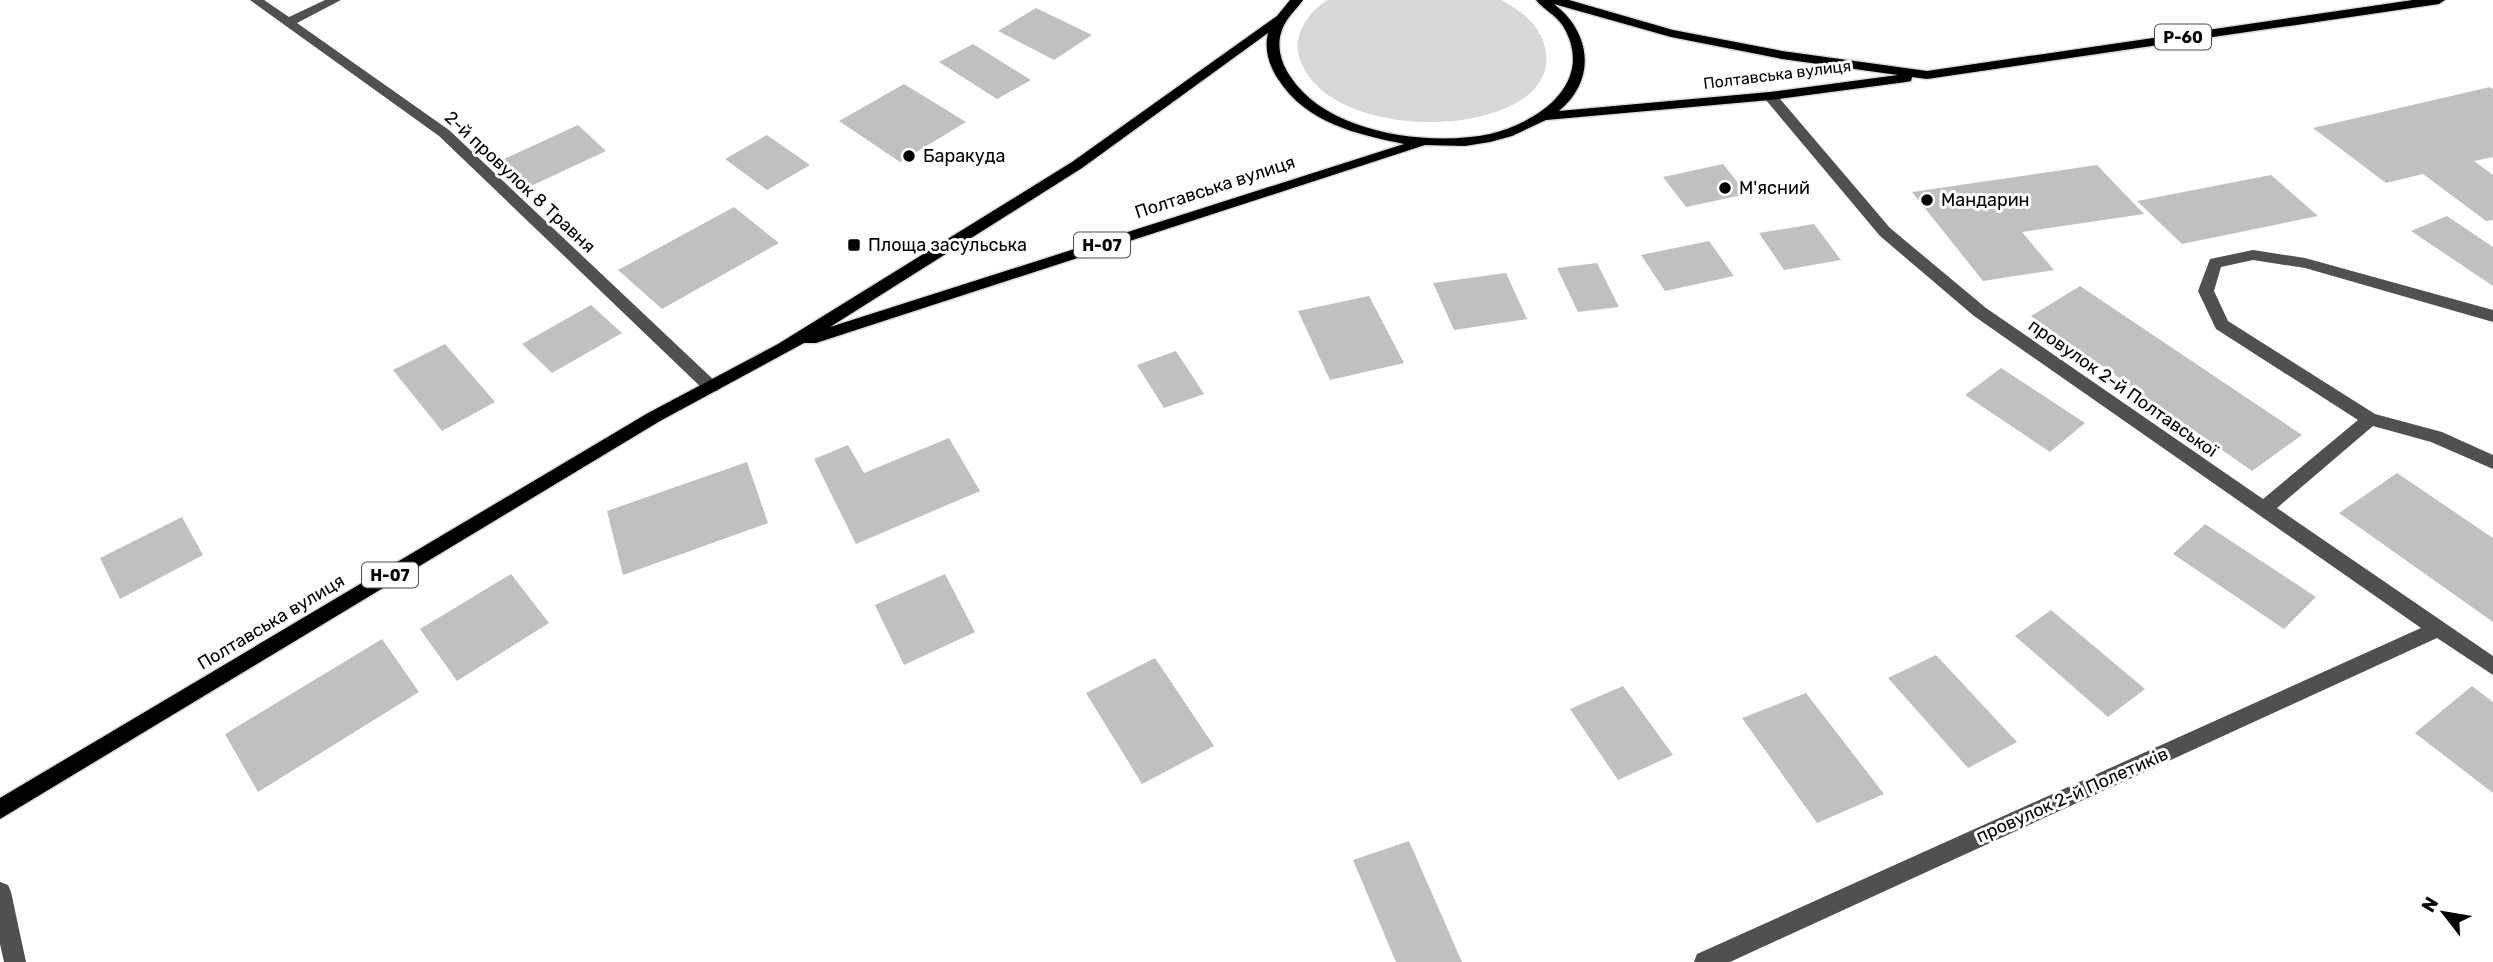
<svg xmlns="http://www.w3.org/2000/svg" width="2493" height="962" viewBox="0 0 2493 962" font-family="Rubik,sans-serif">
	<style>
		.green { fill: #d7d7d7 }
		.building { fill: #c0c0c0 }
		.lines { fill: none; stroke-linecap: round; stroke-linejoin: round }
		.major-casing { stroke: #dbdbdb; stroke-width: 3 }
		.minor { fill: #505050; fill-rule: evenodd }
		.major { fill: #000; fill-rule: evenodd }
		.poi-dot { fill: #000; stroke: #fff; stroke-width: 2.5 }
		.labels { text-anchor: middle; stroke-width: 6; stroke-linejoin: round; paint-order: stroke }
		.shield { fill: #fff; stroke: #4c4c4c; stroke-width: 2 }
		.shield-label { font-size: 16px; font-weight: bold; fill: #000 }
		.far-street-label { font-size: 16px; fill: #000; stroke: #fff }
		.poi-label { font-size: 18px; fill: #000; stroke: #fff; text-anchor: start }
		.street-label { font-size: 18px; fill: #000; stroke: #fff }
	</style>
	<rect width="100%" height="100%" fill="#fff"/>
	<path class="green" d="M1328,0H1501C1520,10 1538,23 1544,44C1574,140 1319,153 1298,52C1294,33 1312,8 1328,0Z"/>
	<g class="building">
		<polygon points="1036,8 1092,35 1054,60 998,31"/>
		<polygon points="973,44 1031,80 997,99 939,62"/>
		<polygon points="904,84 966,122 900,162 839,121"/>
		<polygon points="2490,87 2493,89 2493,157 2474,161 2493,175 2493,220 2486,221 2423,174 2386,183 2313,128"/>
		<polygon points="578,125 606,151 531,186 504,159"/>
		<polygon points="767,135 810,165 767,190 725,159"/>
		<polygon points="1723,164 1747,194 1686,207 1663,177"/>
		<polygon points="2097,165 2144,214 2022,232 2054,270 1983,281 1912,192"/>
		<polygon points="2271,175 2318,216 2182,244 2137,201"/>
		<polygon points="734,207 779,243 662,309 618,270"/>
		<polygon points="2447,216 2493,247 2493,286 2411,231"/>
		<polygon points="1814,224 1841,260 1784,270 1759,233"/>
		<polygon points="1709,241 1734,276 1665,291 1641,255"/>
		<polygon points="1597,263 1619,307 1578,312 1557,268"/>
		<polygon points="1506,273 1527,319 1454,330 1433,283"/>
		<polygon points="2080,286 2302,435 2252,471 2031,316"/>
		<polygon points="1369,296 1404,363 1330,380 1298,311"/>
		<polygon points="591,305 622,333 552,373 522,344"/>
		<polygon points="445,344 495,402 442,431 393,370"/>
		<polygon points="1176,351 1204,394 1164,408 1137,365"/>
		<polygon points="2001,368 2085,423 2050,452 1965,395"/>
		<polygon points="949,438 980,491 856,544 814,459 848,445 864,473"/>
		<polygon points="747,462 768,523 623,575 607,511"/>
		<polygon points="2397,473 2493,538 2493,622 2339,513"/>
		<polygon points="182,517 203,555 120,599 100,558"/>
		<polygon points="2205,524 2316,597 2284,629 2173,554"/>
		<polygon points="511,574 549,623 457,681 420,629"/>
		<polygon points="945,574 975,632 904,665 875,605"/>
		<polygon points="2051,610 2145,689 2108,717 2015,636"/>
		<polygon points="382,639 419,692 258,792 225,734"/>
		<polygon points="1936,655 2017,742 1968,768 1888,678"/>
		<polygon points="1155,658 1214,746 1142,784 1086,693"/>
		<polygon points="1623,686 1673,755 1618,780 1570,709"/>
		<polygon points="2472,686 2493,702 2493,793 2415,733"/>
		<polygon points="1806,693 1884,794 1817,823 1742,718"/>
		<polygon points="1409,841 1462,962 1396,962 1353,860"/>
	</g>
	<g class="lines">
		<g class="major-casing">
			<path id="major" d="M1290,0H1303C1296,10 1286,18 1282,30C1276,45 1281,63 1290,76C1326,133 1428,147 1490,134C1540,122 1596,82 1563,26C1556,15 1544,10 1536,0H1569L1673,30L1782,51L1927,71L2413,0H2445L2439,4L1927,79L1912,77L1911,81L1906,82L1770,100L1546,120L1512,136L1490,142L1465,146L1425,145L816,343H804L660,421L0,819V798L648,413L778,344L1072,162L1277,16ZM1554,4L1671,37L1782,59L1898,75L1770,92L1559,111C1597,80 1591,32 1554,4ZM1268,33C1264,50 1269,65 1278,79C1306,123 1356,134 1404,144L830,327L1082,168Z"/>
		</g>
		<g class="minor">
			<polygon points="250,0 264,0 289,17 325,0 341,0 297,23 449,130 717,383 719,387 717,391 705,391 439,136"/>
			<polygon points="1770,92 1775,93 1890,228 1986,308 2263,499 2358,420 2216,329 2198,291 2210,259 2253,250 2305,258 2493,310 2493,322 2305,268 2253,260 2221,267 2214,291 2228,321 2375,414 2442,432 2493,455 2493,469 2431,442 2373,426 2277,508 2493,656 2493,675 2437,638 1730,962 1694,962 1697,954 2421,628 1974,316 1880,236 1765,99 1765,93"/>
			<polygon points="0,882 8,885 11,892 26,962 4,962 0,944"/>
		</g>
		<use href="#major" class="major"/>
	</g>
	<g class="poi-dot">
		<circle cx="909" cy="156" r="7"/>
		<circle cx="1725" cy="188" r="7"/>
		<circle cx="1927" cy="200" r="7"/>
		<rect x="847" y="238" width="14" height="14" rx="3.5"/>
	</g>
	<g class="labels">
		<g class="shield">
			<rect x="2155" y="24.5" width="56" height="25" rx="5"/>
			<rect x="1074" y="232.5" width="56" height="25" rx="5"/>
			<rect x="362" y="562.5" width="56" height="25" rx="5"/>
		</g>
		<g class="shield-label">
			<text x="2183" y="43">Р-60</text>
			<text x="1102" y="251">Н-07</text>
			<text x="390" y="581">Н-07</text>
		</g>
		<g class="far-street-label">
			<text transform="translate(1777 74) rotate(-7)" y="6">Полтавська вулиця</text>
		</g>
		<g class="poi-label">
			<text x="923" y="162">Баракуда</text>
			<text x="1739" y="194">М'ясний</text>
			<text x="1941" y="206">Мандарин</text>
			<text x="868" y="251">Площа засульська</text>
		</g>
		<g class="street-label">
			<text transform="translate(520 182) rotate(43)" y="6">2-й провулок 8 Травня</text>
			<text transform="translate(1215 187) rotate(-18)" y="6">Полтавська вулиця</text>
			<text transform="translate(2123 388) rotate(35)" y="6">провулок 2-й Полтавської</text>
			<text transform="translate(271 622) rotate(-31)" y="6">Полтавська вулиця</text>
			<text transform="translate(2072 795) rotate(-24)" y="6">провулок 2-й Полетиків</text>
		</g>
	</g>
	<g transform="translate(2444 913) rotate(301)" stroke="#ffffff" stroke-width="5" paint-order="stroke">
	<path d="M0-5L12 26L0 18L-12 26Z" fill="#000000"/>
	<text y="-10" font-size="19" font-weight="bold" text-anchor="middle" fill="#000000">N</text>
	</g>
</svg>
